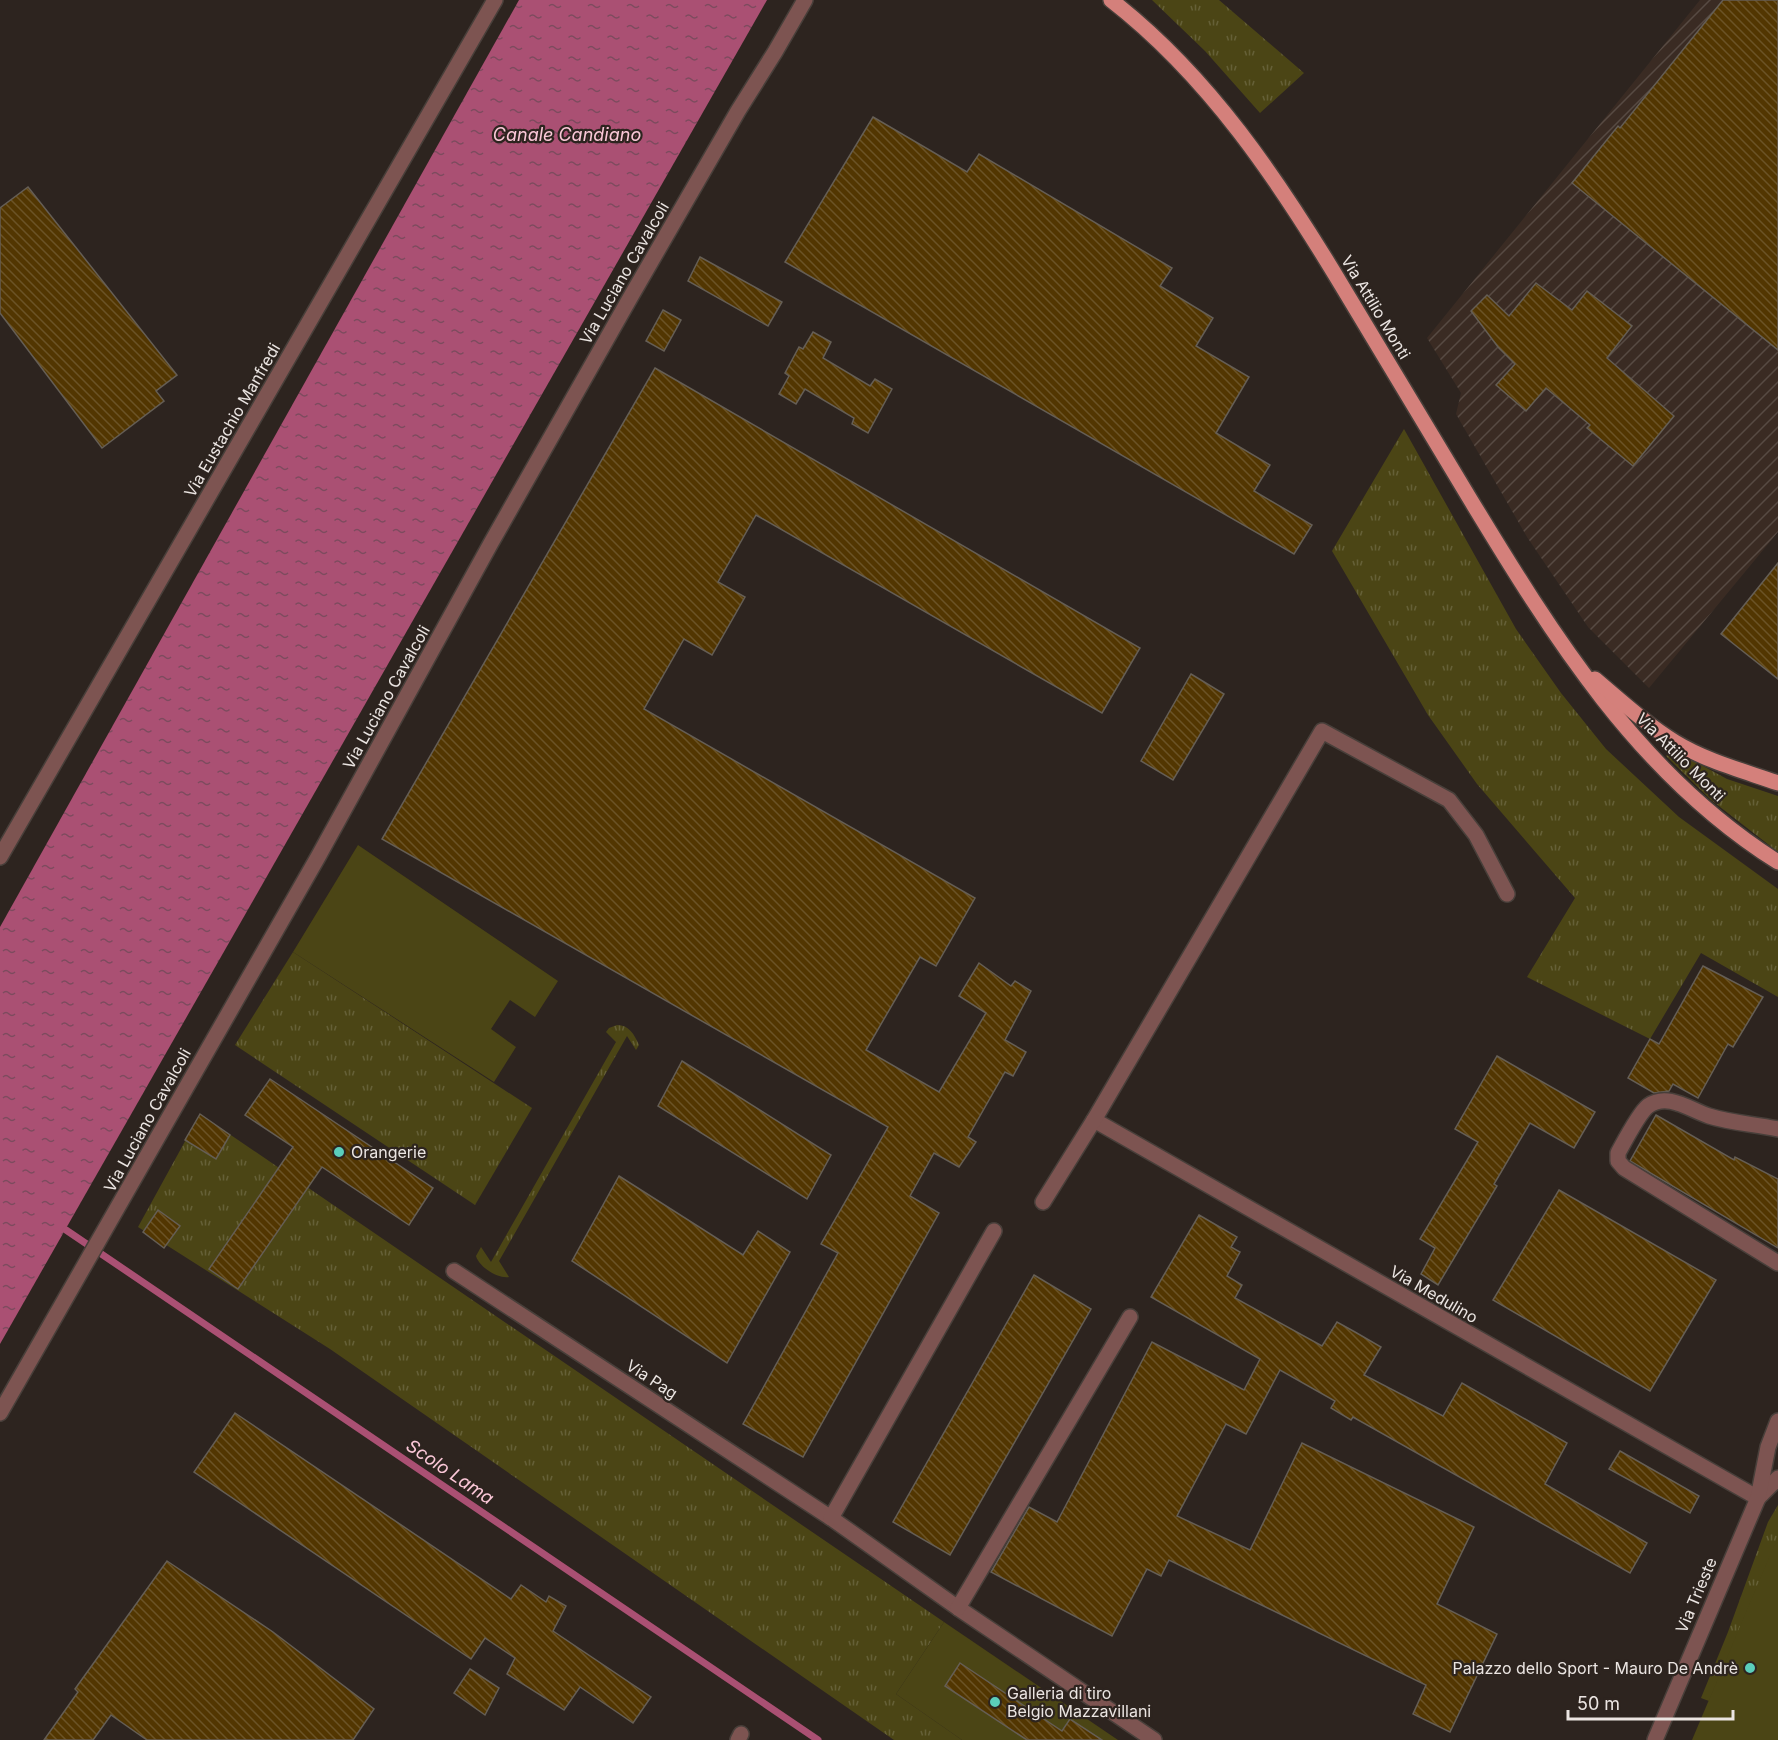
<svg xmlns="http://www.w3.org/2000/svg" width="1778" height="1740" viewBox="0 0 1778 1740" font-family="Inter,sans-serif">
	<style>
		.industrial { fill: url(#industrial-furrows) }
		.grass { fill: url(#grass-tufts) }
		.garden { fill: #4b4515 }
		.water { fill: url(#water-ripples) }
		.lines { fill: none; stroke-linecap: round; stroke-linejoin: round }
		.stream { stroke: #aa5073; stroke-width: 7 }
		.building { fill: url(#building-back-hatch); stroke: #655e55; stroke-width: 1.5 }
		.minor-casing { stroke: #483f3a; stroke-width: 18 }
		.major-casing { stroke: #483f3a; stroke-width: 18 }
		.minor { stroke: #7d5451; stroke-width: 15 }
		.major { stroke: #d4807b; stroke-width: 15 }
		.poi-dot { fill: #5bcebb; stroke: #2d241f; stroke-width: 2 }
		.labels { text-anchor: middle; stroke-width: 4.5; stroke-linejoin: round; paint-order: stroke }
		.street-label { font-size: 16px; fill: #ebe5e2; stroke: #2d241f }
		.poi-label { font-size: 16px; fill: #ebe5e2; stroke: #2d241f; text-anchor: start }
		.water-label { font-size: 18px; font-style: italic; fill: #fbc8d8; stroke: #2d241f }
	</style>
	<defs>
		<pattern id="industrial-furrows" width="10" height="10" patternUnits="userSpaceOnUse" patternTransform="scale(1.5)"><rect width="10" height="10" fill="#3a2b23"/><path d="M-1 1l2-2M0 10L10 0M9 11l2-2" fill="none" stroke="#574a43"/></pattern>
		<pattern id="grass-tufts" width="24" height="20" patternUnits="userSpaceOnUse" patternTransform="scale(1.5)"><rect width="24" height="20" fill="#4b4515"/><path d="M3 7l-1-3M5 7V3M7 7l1-3M15 17l-1-3M17 17v-4M19 17l1-3" fill="none" stroke="#656037"/></pattern>
		<pattern id="water-ripples" width="26" height="14" patternUnits="userSpaceOnUse" patternTransform="scale(1.5)"><rect width="26" height="14" fill="#aa5073"/><path d="M2 4q2-2 4 0t4 0M15 11q2-2 4 0t4 0" fill="none" stroke="#7d4b5e"/></pattern>
		<pattern id="building-back-hatch" width="6" height="6" patternUnits="userSpaceOnUse" patternTransform="scale(1.5)"><rect width="6" height="6" fill="#523601"/><path d="M-1 5l2 2M0 0l6 6M5-1l2 2" fill="none" stroke="#6b5326"/></pattern>
	</defs>
	<rect width="100%" height="100%" fill="#2d241f"/>
	<polygon class="industrial" points="1700,0 1778,0 1778,532 1649,688 1588,627 1527,537 1456,414 1461,393 1427,338"/>
	<g class="grass">
		<polygon points="1152,0 1219,0 1304,73 1260,113 1205,51"/>
		<polygon points="1404,429 1516,629 1561,693 1606,749 1679,817 1778,889 1778,997 1701,953 1650,1039 1527,977 1575,898 1477,784 1428,715 1332,551"/>
		<polygon points="1672,749 1727,779 1778,796 1778,852 1711,800 1666,756"/>
		<polygon points="293,952 532,1108 475,1205 235,1045"/>
		<path d="M617,1025C629,1025 634,1034 639,1045L636,1050L627,1036L499,1261L509,1277C498,1279 479,1267 476,1256L481,1247L491,1262L616,1042L606,1032L609,1028Z"/>
		<polygon points="200,1114 944,1622 896,1694 962,1740 894,1740 330,1349 138,1227"/>
		<polygon points="1778,1505 1778,1654 1737,1636 1709,1701 1701,1698 1728,1632 1768,1522"/>
	</g>
	<g class="garden">
		<polygon points="358,845 558,981 535,1017 510,1000 491,1029 516,1047 494,1082 293,952"/>
		<polygon points="1778,1542 1778,1740 1692,1740 1774,1546"/>
		<polygon points="944,1622 1118,1740 962,1740 896,1694"/>
	</g>
	<polygon class="water" points="519,0 767,0 0,1344 0,927"/>
	<g class="lines">
		<polyline class="stream" points="66,1230 818,1740"/>
	</g>
	<g class="building">
		<polygon points="1723,0 1778,0 1778,350 1572,183 1618,126 1620,128"/>
		<polygon points="873,117 967,172 979,154 1172,268 1160,286 1213,318 1196,346 1249,377 1216,433 1270,465 1254,491 1312,525 1294,554 785,262"/>
		<polygon points="28,187 177,375 156,391 164,401 102,448 0,313 0,208"/>
		<polygon points="700,257 782,302 768,326 688,281"/>
		<polygon points="1536,283 1572,310 1587,291 1632,326 1607,358 1674,416 1633,466 1587,428 1590,425 1546,388 1526,411 1496,385 1515,364 1498,347 1471,311 1487,295 1509,316"/>
		<polygon points="663,310 681,320 664,351 646,341"/>
		<polygon points="813,332 831,342 823,358 870,386 875,379 892,389 868,433 852,424 854,418 805,389 796,404 779,394 789,376 785,373 799,347 803,349"/>
		<polygon points="655,368 1140,648 1102,713 756,515 718,582 745,597 712,655 684,639 644,709 975,898 936,966 920,957 866,1050 939,1092 986,1013 959,996 979,963 1011,986 1015,981 1031,991 1005,1040 1026,1052 1013,1076 1005,1072 968,1137 976,1142 959,1167 934,1153 910,1196 939,1213 803,1457 743,1424 838,1253 821,1244 888,1127 382,839"/>
		<polygon points="1778,563 1778,679 1721,634"/>
		<polygon points="1191,674 1224,694 1173,780 1141,761"/>
		<polygon points="1703,966 1763,997 1733,1047 1728,1044 1698,1098 1673,1084 1669,1091 1654,1093 1628,1078 1650,1039 1659,1044"/>
		<polygon points="1497,1056 1595,1112 1574,1148 1530,1123 1494,1184 1497,1186 1438,1285 1421,1274 1435,1248 1420,1239 1478,1142 1455,1129"/>
		<polygon points="682,1061 831,1155 807,1199 658,1106"/>
		<polygon points="270,1079 433,1188 409,1225 322,1167 238,1289 209,1269 293,1147 245,1115"/>
		<polygon points="200,1114 230,1135 216,1159 185,1140"/>
		<polygon points="1656,1115 1734,1160 1735,1157 1778,1179 1778,1248 1630,1161"/>
		<polygon points="619,1176 743,1255 758,1231 790,1252 727,1363 572,1261"/>
		<polygon points="1559,1190 1716,1280 1650,1391 1493,1300"/>
		<polygon points="158,1210 180,1226 164,1248 143,1232"/>
		<polygon points="1199,1215 1237,1237 1231,1247 1240,1252 1227,1276 1242,1285 1235,1298 1322,1346 1337,1322 1355,1332 1381,1347 1364,1375 1443,1416 1462,1383 1567,1443 1545,1484 1647,1543 1630,1573 1353,1417 1351,1420 1331,1408 1335,1401 1280,1370 1246,1434 1226,1424 1177,1516 1250,1550 1302,1443 1474,1527 1437,1604 1497,1634 1450,1732 1413,1714 1426,1685 1169,1560 1161,1576 1147,1569 1112,1636 991,1572 1029,1507 1057,1522 1152,1342 1244,1390 1260,1359 1151,1297"/>
		<polygon points="1034,1275 1091,1309 950,1555 893,1522"/>
		<polygon points="235,1413 511,1599 521,1585 546,1602 549,1596 566,1606 553,1631 651,1697 633,1723 580,1687 564,1710 507,1674 515,1658 485,1638 471,1659 194,1472"/>
		<polygon points="1620,1451 1699,1496 1690,1513 1609,1469"/>
		<polygon points="167,1561 273,1632 374,1709 353,1740 147,1740 111,1715 93,1740 44,1740 78,1692 75,1689"/>
		<polygon points="960,1663 1062,1731 1070,1719 1102,1740 1027,1740 945,1686"/>
		<polygon points="470,1669 499,1688 485,1715 454,1693"/>
	</g>
	<g class="lines">
		<g class="minor-casing">
			<g id="minor">
				<polyline points="0,857 495,0"/>
				<polyline points="1094,1120 1758,1498"/>
				<path d="M1778,1129C1755,1124 1731,1123 1709,1116C1690,1110 1668,1092 1648,1106C1639,1113 1624,1142 1618,1153V1161L1624,1168L1778,1263"/>
				<polyline points="1043,1202 1094,1120 1322,731 1449,800 1476,835 1507,894"/>
				<polyline points="454,1271 831,1518 958,1608 1154,1740"/>
				<polyline points="0,1413 318,857 491,543 630,298 738,111 775,52 805,0"/>
				<polyline points="1758,1498 1778,1478"/>
				<polyline points="831,1518 994,1231"/>
				<polyline points="958,1608 1130,1317"/>
				<polyline points="738,1740 741,1734"/>
				<polyline points="1655,1740 1758,1498 1768,1447 1778,1421"/>
			</g>
		</g>
		<g class="major-casing">
			<g id="major">
				<path d="M1111,0C1209,76 1279,181 1342,286C1385,357 1428,428 1470,499C1553,636 1639,775 1778,862"/>
				<path d="M1595,679C1621,701 1646,724 1675,742C1706,761 1744,771 1778,783"/>
			</g>
		</g>
		<use href="#minor" class="minor"/>
		<use href="#major" class="major"/>
	</g>
	<g class="poi-dot">
		<circle cx="339" cy="1152" r="6"/>
		<circle cx="1750" cy="1668" r="6"/>
		<circle cx="995" cy="1702" r="6"/>
	</g>
	<g class="labels">
		<g class="street-label">
			<text transform="translate(624 273) rotate(-60)" y="6">Via Luciano Cavalcoli</text>
			<text transform="translate(1376 307) rotate(59)" y="6">Via Attilio Monti</text>
			<text transform="translate(232 420) rotate(-60)" y="6">Via Eustachio Manfredi</text>
			<text transform="translate(386 697) rotate(-61)" y="6">Via Luciano Cavalcoli</text>
			<text transform="translate(1681 757) rotate(45)" y="6">Via Attilio Monti</text>
			<text transform="translate(147 1120) rotate(-61)" y="6">Via Luciano Cavalcoli</text>
			<text transform="translate(1434 1294) rotate(30)" y="6">Via Medulino</text>
			<text transform="translate(652 1379) rotate(33)" y="6">Via Pag</text>
			<text transform="translate(1696 1595) rotate(-67)" y="6">Via Trieste</text>
		</g>
		<g class="poi-label">
			<text x="351" y="1158">Orangerie</text>
			<text x="1738" y="1674" text-anchor="end">Palazzo dello Sport - Mauro De Andrè</text>
			<text x="1007" y="1699">Galleria di tiro<tspan x="1007" dy="18">Belgio Mazzavillani</tspan></text>
		</g>
		<g class="water-label">
			<text x="567" y="141">Canale Candiano</text>
			<text transform="translate(450 1472) rotate(34)" y="6">Scolo Lama</text>
		</g>
	</g>
	<path d="M1568 1710v9h165v-9" fill="none" stroke="#ebe5e2" stroke-width="3"/>
	<text x="1577" y="1710" font-size="18" fill="#ebe5e2" stroke="#2d241f" stroke-width="4.5" paint-order="stroke">50 m</text>
</svg>
